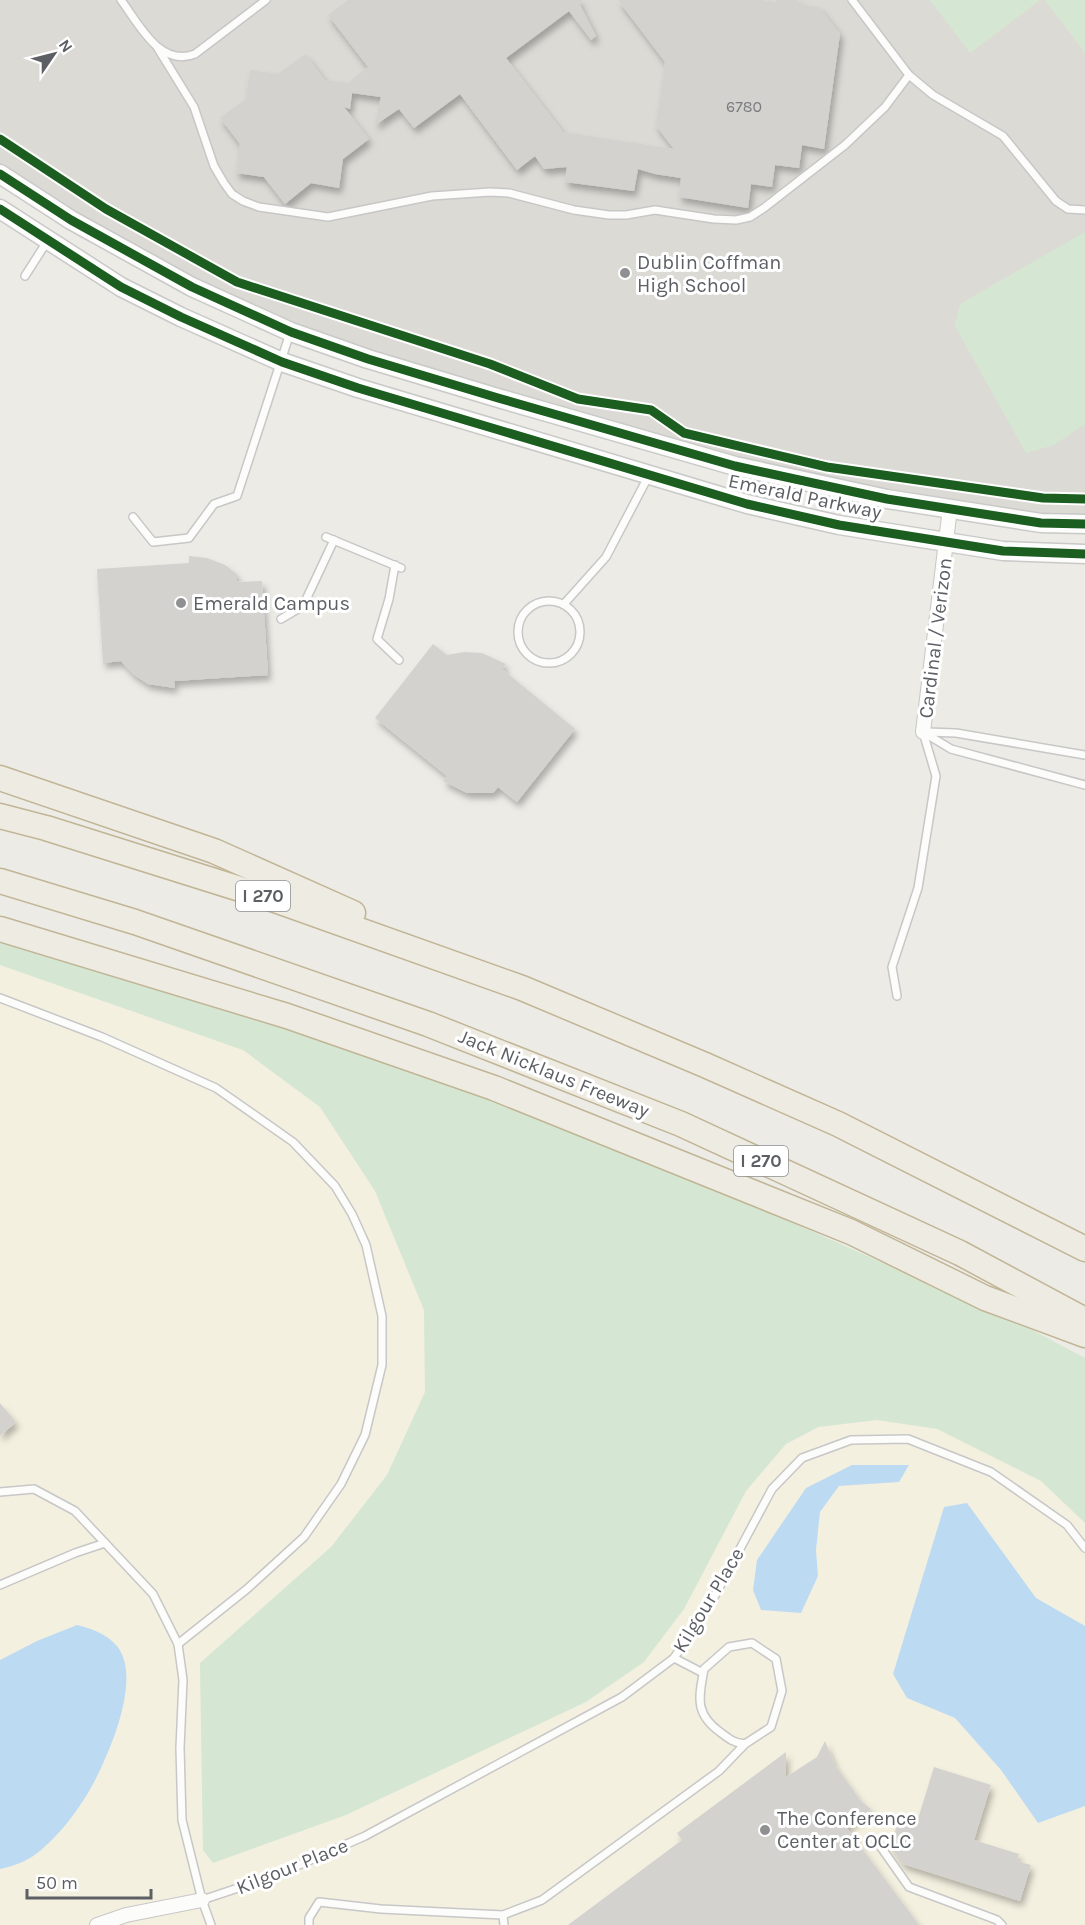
<svg xmlns="http://www.w3.org/2000/svg" width="1085" height="1925" viewBox="0 0 1085 1925" font-family="Karla,sans-serif">
	<style>
		.commercial { fill: #f4f0e0 }
		.education { fill: #dcdad5 }
		.green { fill: #d5e7d3 }
		.water { fill: #bddaf3 }
		.building { fill: #d3d2cf; filter: url(#shadow) }
		.lines { fill: none; stroke-linecap: round; stroke-linejoin: round }
		.service-casing { stroke: #c8c7c7; stroke-width: 10 }
		.minor-casing { stroke: #c8c7c7; stroke-width: 16 }
		.secondary-casing { stroke: #c8c9c8; stroke-width: 21 }
		.motorway-casing { stroke: #c1b596; stroke-width: 27 }
		.service { stroke: #fcfcfb; stroke-width: 7 }
		.minor { stroke: #fcfcfb; stroke-width: 14 }
		.secondary { stroke: #fcfcfb; stroke-width: 18 }
		.motorway { stroke: #eeece2; stroke-width: 24 }
		.cycleway-casing { stroke: #fff; stroke-width: 13 }
		.cycleway { stroke: #1b5e20; stroke-width: 9 }
		.poi-dot { fill: #8e9092; stroke: #fff; stroke-width: 2 }
		.labels { text-anchor: middle; stroke-width: 6; stroke-linejoin: round; paint-order: stroke }
		.number-label { font-size: 16px; fill: #7b7d80 }
		.shield { fill: #fff; stroke: #8d8f92; stroke-width: 1.5 }
		.shield-label { font-size: 18px; font-weight: bold; fill: #5c5f64 }
		.poi-label { font-size: 20px; fill: #5c5f64; stroke: #fff; text-anchor: start }
		.street-label { font-size: 20px; fill: #5c5f64; stroke: #fff }
	</style>
	<defs>
		<filter id="shadow"><feDropShadow dx="3" dy="5.5" stdDeviation="3" flood-color="#0004"/></filter>
	</defs>
	<rect width="100%" height="100%" fill="#ecebe6"/>
	<polygon class="commercial" points="0,965 243,1050 320,1107 375,1191 424,1310 425,1392 387,1475 331,1547 200,1663 203,1850 213,1863 684,1609 746,1491 786,1444 819,1427 877,1420 937,1428 1041,1481 1085,1523 1085,1925 0,1925"/>
	<polygon class="education" points="0,0 1085,0 1085,524 735,466 291,332 0,174"/>
	<g class="green">
		<polygon points="930,0 1040,0 970,53"/>
		<polygon points="1045,0 1085,0 1085,53"/>
		<polygon points="1085,232 1085,424 1054,445 1026,453 955,326 960,304"/>
		<polygon points="0,939 55,953 389,1061 653,1161 1019,1323 1085,1358 1085,1523 1041,1481 937,1429 877,1420 818,1427 786,1444 746,1491 684,1609 644,1662 586,1702 346,1815 213,1863 203,1850 200,1663 331,1547 387,1475 425,1392 424,1310 375,1191 320,1107 243,1050 0,965"/>
	</g>
	<g class="water">
		<polygon points="852,1465 909,1465 899,1482 839,1486 820,1512 816,1550 818,1576 801,1613 761,1610 753,1590 757,1560 806,1488"/>
		<polygon points="967,1503 1036,1598 1085,1626 1085,1806 1038,1823 1001,1770 955,1718 907,1698 893,1674 944,1507"/>
		<path d="M77,1625C93,1629 105,1633 117,1646C144,1679 106,1762 88,1793C75,1814 60,1834 41,1850C30,1860 15,1866 0,1869V1660L37,1641Z"/>
	</g>
	<g class="building">
		<polygon points="348,0 583,0 579,3 596,36 591,40 569,11 506,58 563,132 674,149 656,126 665,62 618,0 762,0 776,2 776,0 798,0 799,4 819,7 840,34 824,149 802,145 799,168 775,165 772,187 751,184 748,208 679,197 681,178 655,174 638,169 634,191 565,182 567,167 544,169 535,156 517,170 460,94 414,128 399,109 375,125 381,97 352,93 350,109 344,107 369,139 343,159 339,188 311,183 285,204 264,177 236,173 240,144 220,118 246,99 250,70 278,74 305,54 325,80 348,83 368,67 328,15"/>
		<polygon points="189,556 207,558 225,565 237,574 237,582 262,581 268,675 174,681 175,688 148,684 133,674 121,661 103,663 97,569 189,563"/>
		<polygon points="433,644 447,655 464,652 482,653 506,664 502,669 575,729 517,802 498,787 493,793 467,793 443,781 447,776 375,718"/>
		<polygon points="0,1403 16,1422 0,1436"/>
		<polygon points="825,1741 835,1765 861,1801 871,1809 846,1827 919,1925 568,1925 682,1840 677,1833 786,1752 786,1777 817,1757"/>
		<polygon points="934,1767 991,1785 974,1840 1019,1854 1017,1861 1031,1865 1020,1901 903,1864 890,1845 900,1817 917,1822"/>
	</g>
	<g class="lines">
		<g class="service-casing">
			<g id="service">
				<path d="M121,0C139,24 160,68 195,54L266,0"/>
				<polyline points="157,47 194,107 214,166 224,183 232,194 243,201 259,207 328,217 432,196 490,192 509,193 574,210 609,215 626,215 655,210 714,219 736,220 750,217 764,208 845,145 885,107 909,75 852,0"/>
				<polyline points="909,75 933,95 1003,136 1056,201 1068,209 1085,210"/>
				<polyline points="25,276 48,240"/>
				<polyline points="133,517 153,542 189,538 214,504 237,496 290,333"/>
				<polyline points="326,537 401,568"/>
				<polyline points="395,565 389,599 377,639 399,660"/>
				<circle cx="549" cy="632" r="31"/>
				<polyline points="564,604 606,557 648,477"/>
				<polyline points="281,619 303,606 334,540"/>
				<polyline points="923,732 951,749 1085,785"/>
				<polyline points="926,732 956,733 1085,755"/>
				<polyline points="897,996 892,967 918,888 936,776 923,732"/>
				<polyline points="0,998 102,1037 216,1088 293,1142 335,1186 352,1214 366,1245 382,1316 382,1365 365,1435 341,1484 304,1537 247,1589 178,1644"/>
				<polyline points="0,1492 34,1489 75,1511 153,1594 178,1644 183,1680 180,1748 182,1820 202,1900 211,1925"/>
				<polyline points="0,1585 75,1553 105,1543"/>
				<polyline points="674,1658 703,1673"/>
				<polyline points="878,1843 909,1887 997,1920 1002,1925"/>
				<polyline points="202,1900 274,1876 365,1836 622,1697 674,1658 712,1601 772,1489 802,1458 851,1440 908,1439 991,1472 1067,1525 1085,1548"/>
				<polyline points="309,1925 309,1918 319,1902 381,1909 503,1915"/>
				<path d="M504,1925L503,1915L542,1900L719,1771L745,1744L771,1727L782,1691L776,1659L752,1643L729,1647L704,1669C699,1697 694,1713 720,1732C729,1739 734,1743 745,1744"/>
			</g>
		</g>
		<g class="minor-casing">
			<g id="minor">
				<polyline points="923,732 950,508"/>
				<polyline points="97,1925 126,1915 202,1900"/>
			</g>
		</g>
		<g class="secondary-casing">
			<g id="secondary">
				<polyline points="0,174 71,220 192,287 291,332 368,359 498,398 735,466 887,499 1041,523 1085,524"/>
				<polyline points="0,209 121,287 181,317 282,362 358,388 747,504 839,525 1003,551 1085,554"/>
			</g>
		</g>
		<g class="motorway-casing">
			<g id="motorway">
				<polyline points="0,778 214,851 353,913"/>
				<polyline points="0,816 46,828 275,900 522,988 705,1065 838,1124 1085,1249"/>
				<polyline points="0,881 135,922 428,1024 681,1124 960,1253 1085,1320"/>
				<polyline points="0,929 287,1016 494,1088 851,1232 985,1298 1085,1335"/>
			</g>
		</g>
		<use href="#service" class="service"/>
		<use href="#minor" class="minor"/>
		<use href="#secondary" class="secondary"/>
		<use href="#motorway" class="motorway"/>
		<g class="cycleway-casing">
			<g id="cycleway">
				<polyline points="0,139 106,209 237,282 490,364 578,399 651,410 684,433 827,467 1043,498 1085,499"/>
				<polyline points="0,174 71,220 192,287 291,332 368,359 498,398 735,466 887,499 1041,523 1085,524"/>
				<polyline points="0,209 121,287 181,317 282,362 358,388 747,504 839,525 1003,551 1085,554"/>
			</g>
		</g>
		<use href="#cycleway" class="cycleway"/>
	</g>
	<g class="poi-dot">
		<circle cx="625" cy="273" r="6"/>
		<circle cx="181" cy="603" r="6"/>
		<circle cx="765" cy="1830" r="6"/>
	</g>
	<g class="labels">
		<g class="number-label">
			<text x="744" y="112">6780</text>
		</g>
		<g class="shield">
			<rect x="236" y="881" width="54" height="30" rx="4.5"/>
			<rect x="734" y="1146" width="54" height="30" rx="4.5"/>
		</g>
		<g class="shield-label">
			<text x="263" y="902">I 270</text>
			<text x="761" y="1167">I 270</text>
		</g>
		<g class="poi-label">
			<text x="637" y="269">Dublin Coffman<tspan x="637" dy="23">High School</tspan></text>
			<text x="193" y="610">Emerald Campus</text>
			<text x="777" y="1825">The Conference<tspan x="777" dy="23">Center at OCLC</tspan></text>
		</g>
		<g class="street-label">
			<text transform="translate(805 496) rotate(12)" y="7">Emerald Parkway</text>
			<text transform="translate(935 638) rotate(-83)" y="7">Cardinal / Verizon</text>
			<text transform="translate(554 1073) rotate(22)" y="7">Jack Nicklaus Freeway</text>
			<text transform="translate(708 1600) rotate(-59)" y="7">Kilgour Place</text>
			<text transform="translate(292 1866) rotate(-22)" y="7">Kilgour Place</text>
		</g>
	</g>
	<g transform="translate(54 54) rotate(55)" stroke="#ffffff" stroke-width="4.5" paint-order="stroke">
	<path d="M0-4.5L10 22L0 15L-10 22Z" fill="#5c5f64"/>
	<text y="-9" font-size="16" font-weight="bold" text-anchor="middle" fill="#5c5f64">N</text>
	</g>
	<path d="M27 1889v9h124v-9" fill="none" stroke="#5c5f64" stroke-width="3"/>
	<text x="36" y="1889" font-size="18" fill="#5c5f64" stroke="#ffffff" stroke-width="4.5" paint-order="stroke">50 m</text>
</svg>
